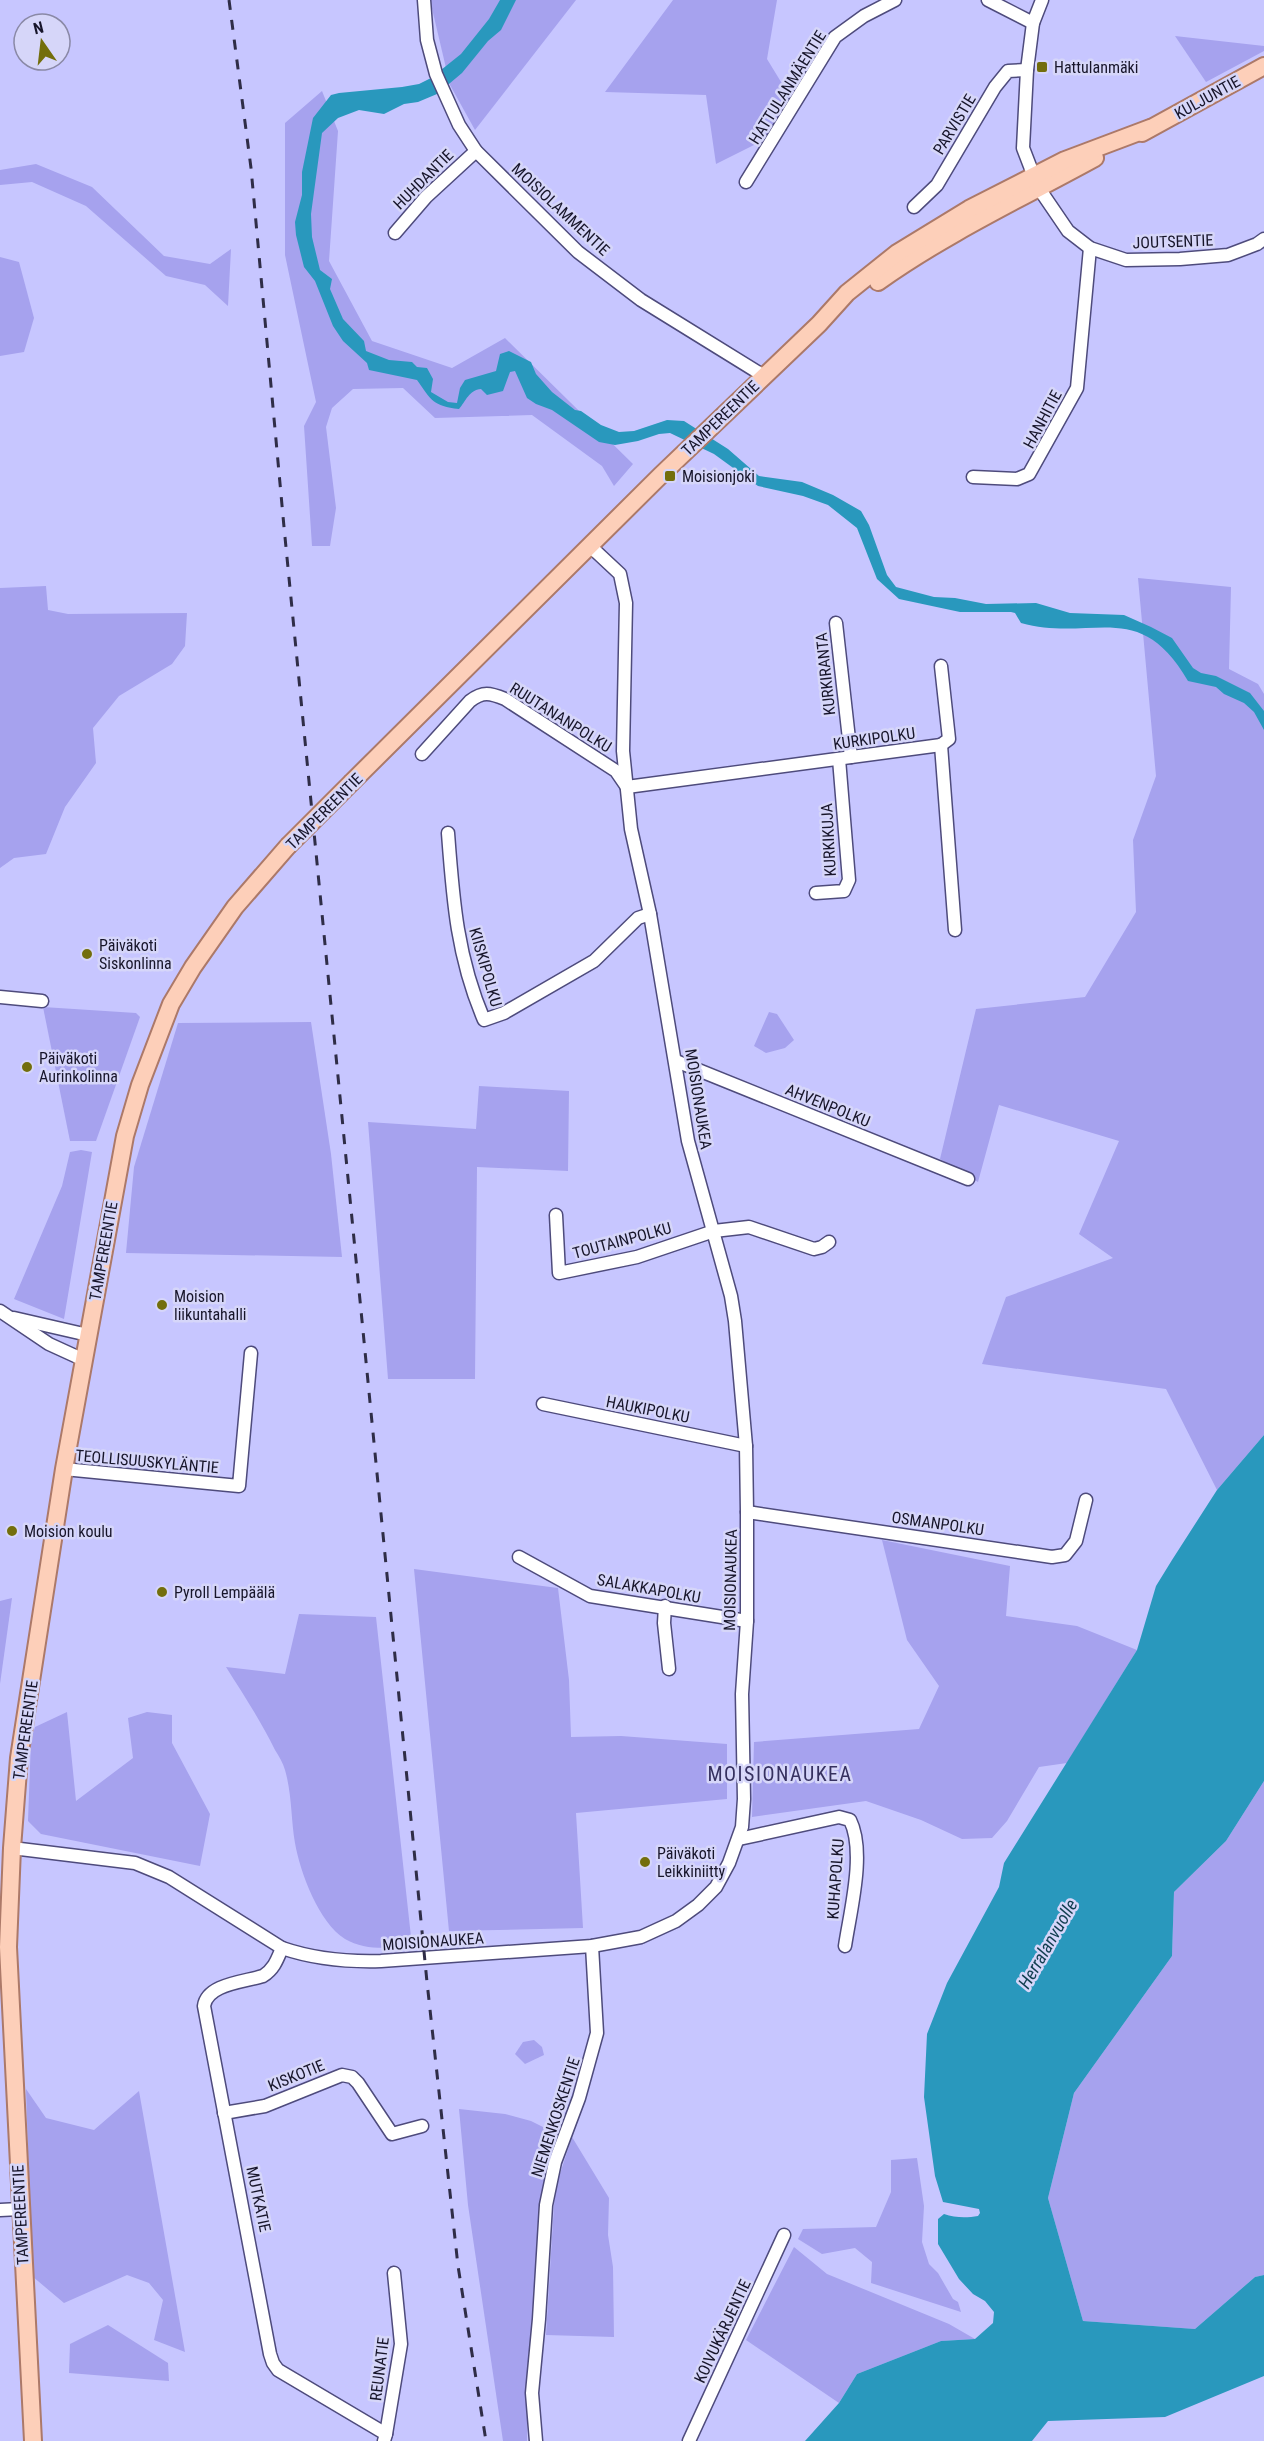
<svg xmlns="http://www.w3.org/2000/svg" width="1264" height="2441" viewBox="0 0 1264 2441" font-family="'Roboto Condensed',sans-serif">
	<style>
		.green { fill: #a6a2ee }
		.water { fill: #2998bd }
		.lines { fill: none; stroke-linecap: round; stroke-linejoin: round }
		.minor-casing { stroke: #4e4b7c; stroke-width: 15 }
		.major-casing { stroke: #ac7969; stroke-width: 20 }
		.minor { stroke: #fff; stroke-width: 12 }
		.major { stroke: #fdcfb9; stroke-width: 16 }
		.rail { stroke: #2f2d47; stroke-width: 3; stroke-dasharray: 10 10; stroke-linecap: butt }
		.major-bridge-casing { stroke: #ac7969; stroke-width: 20; stroke-linecap: butt }
		.major-bridge { stroke: #fdcfb9; stroke-width: 16 }
		.poi-dot { fill: #736e0c; stroke: #d6d6f9; stroke-width: 2 }
		.labels { text-anchor: middle; stroke-width: 5; stroke-linejoin: round; paint-order: stroke }
		.poi-label { font-size: 16px; fill: #17152a; stroke: #d6d6f9; text-anchor: start }
		.street-label { font-size: 16px; fill: #17152a; stroke: #d6d6f9 }
		.water-label { font-size: 18px; font-style: italic; fill: #113e4f; stroke: #d6d6f9 }
		.quarter-label { font-size: 20px; letter-spacing: 1.5px; fill: #363160; stroke: #d6d6f9 }
	</style>
	<rect width="100%" height="100%" fill="#c7c6ff"/>
	<g class="green">
		<polygon points="430,0 576,0 475,130 450,85"/>
		<polygon points="673,0 777,0 767,59 789,95 766,139 716,164 706,95 605,92"/>
		<polygon points="1175,36 1264,46 1264,51 1206,82"/>
		<polygon points="322,91 338,131 329,261 372,341 452,368 505,338 633,464 614,486 602,466 532,415 435,418 403,388 353,389 332,408 326,427 336,508 330,546 312,546 304,426 316,402 285,255 285,123"/>
		<polygon points="36,164 92,187 164,256 210,264 231,249 228,306 205,285 166,276 86,206 32,182 0,185 0,170"/>
		<polygon points="0,257 19,262 34,318 24,352 0,356"/>
		<polygon points="1138,578 1231,587 1229,669 1258,684 1264,694 1264,1435 1217,1490 1166,1389 982,1364 1006,1297 1113,1258 1079,1234 1119,1141 999,1105 978,1182 940,1159 976,1009 1085,997 1136,912 1133,840 1156,776"/>
		<polygon points="46,586 48,610 68,614 187,613 185,646 172,664 119,696 93,728 96,763 65,807 46,854 14,858 0,868 0,588"/>
		<polygon points="43,1007 136,1013 140,1017 96,1141 70,1141"/>
		<polygon points="769,1012 777,1014 794,1040 785,1048 766,1053 754,1046"/>
		<polygon points="311,1022 331,1154 342,1257 126,1253 134,1167 178,1023"/>
		<polygon points="479,1086 569,1091 568,1171 477,1167 475,1379 388,1379 368,1122 476,1129"/>
		<polygon points="81,1150 92,1152 64,1319 14,1299 62,1186 70,1152"/>
		<polygon points="882,1540 1010,1566 1006,1616 1077,1626 1137,1650 1067,1763 1039,1767 1007,1821 992,1838 962,1839 921,1820 866,1801 752,1817 754,1742 919,1729 939,1686 907,1640"/>
		<polygon points="414,1569 558,1588 569,1680 571,1737 621,1736 727,1744 727,1799 576,1813 583,1928 449,1931"/>
		<polygon points="12,1598 0,1684 0,1601"/>
		<path d="M299,1614L376,1617L412,1946C390,1948 365,1951 345,1939C319,1923 300,1872 295,1843C291,1820 292,1794 285,1770C283,1763 279,1756 275,1750C261,1721 243,1694 226,1667L285,1674Z"/>
		<polygon points="67,1712 76,1801 133,1758 128,1718 147,1712 172,1715 172,1743 210,1814 200,1866 41,1834 28,1821 31,1740 35,1727"/>
		<polygon points="1264,1781 1264,2275 1255,2277 1195,2329 1083,2321 1048,2198 1074,2093 1172,1956 1174,1892 1226,1841"/>
		<polygon points="534,2040 542,2047 544,2055 525,2064 515,2054 523,2042"/>
		<polygon points="26,2089 46,2118 94,2130 139,2091 185,2352 154,2340 163,2300 149,2283 127,2275 64,2303 32,2276"/>
		<polygon points="459,2109 505,2114 531,2121 555,2133 538,2225 536,2298 528,2360 527,2441 503,2441 468,2205"/>
		<polygon points="572,2137 609,2198 608,2235 613,2267 614,2337 546,2335 555,2189"/>
		<polygon points="917,2158 924,2206 922,2242 929,2264 938,2273 953,2299 958,2302 961,2312 871,2283 872,2262 855,2248 822,2254 798,2239 803,2229 876,2227 891,2192 891,2160"/>
		<polygon points="794,2247 827,2274 949,2324 975,2339 941,2341 857,2374 839,2403 746,2340"/>
		<polygon points="108,2325 168,2363 169,2381 69,2373 70,2344"/>
	</g>
	<g class="water">
		<path d="M500,0H516L501,30L488,41L462,73L437,94L418,102L404,104L384,114L359,110L338,118L322,133L311,214L312,237L320,270L332,279L330,289L343,319L364,341L366,351L389,360L412,362L417,367L427,368L433,379L431,392L448,402L457,403L460,388L465,380L496,371L500,354L509,351L531,362L536,374L552,392L575,410L581,411L601,425L619,432L634,431L667,420L684,421L728,449L759,476L802,482L833,495L861,511L869,525L887,575L896,587L934,597L955,598L986,604L1036,603L1070,613L1124,615L1151,627L1172,638L1193,668L1201,673L1216,676L1250,693L1264,711V730L1254,712L1244,703L1224,694L1216,687L1188,681C1139,596 1092,643 1021,623L1015,613L1011,612H960L899,599L877,579L857,528L828,505L803,496L758,486L714,454L670,433L659,434L638,441L615,445L599,442L552,410L536,404L527,398L515,371L510,372L503,391L487,395L481,389C469,390 466,401 459,409C433,406 431,400 417,380L369,370L367,363L343,341L333,326L315,281L304,267L296,235L295,222L302,195V172L313,118L331,95L339,93L402,87L419,84L431,78L461,54L489,19Z"/>
		<path d="M1264,1435V1781L1226,1841L1174,1892L1172,1956L1074,2093L1048,2198L1083,2321L1195,2329L1255,2277L1264,2275V2376L1165,2417L1048,2421L1032,2441H805L839,2403L857,2374L941,2341L975,2339L993,2323L994,2312L985,2301L973,2294L959,2279L938,2244V2219L944,2214C955,2218 967,2218 978,2216L980,2213L979,2209L943,2202L935,2176L924,2097L927,2034L947,1983L999,1887L1004,1863L1137,1650L1156,1586L1172,1560L1217,1490Z"/>
	</g>
	<g class="lines">
		<g class="minor-casing">
			<g id="minor">
				<polyline points="424,0 427,40 436,74 459,125 476,151 578,252 641,300 764,376"/>
				<polyline points="988,0 1033,23"/>
				<polyline points="1042,0 1033,23 1027,70 1023,148 1038,187 1068,231 1090,248 1126,260 1180,259 1228,255 1257,244 1264,239"/>
				<polyline points="746,182 835,37 864,16 895,0"/>
				<polyline points="914,207 937,185 995,87 1008,71 1027,70"/>
				<polyline points="395,233 426,197 476,151"/>
				<polyline points="973,477 1017,479 1029,474 1077,388 1090,248"/>
				<polyline points="836,623 851,757"/>
				<polyline points="941,745 955,930"/>
				<polyline points="941,745 949,739 941,666"/>
				<path d="M422,754L470,701C483,691 490,693 505,699L616,771L627,787L941,745"/>
				<path d="M448,833C453,900 457,957 484,1020L504,1013L594,961L638,918L650,914"/>
				<polyline points="816,893 844,891 849,880 839,759"/>
				<polyline points="0,997 42,1001"/>
				<polyline points="676,1061 968,1179"/>
				<polyline points="556,1215 559,1273 637,1257 714,1231 749,1227 814,1249 822,1247 829,1242"/>
				<polyline points="0,1311 49,1344 84,1360"/>
				<polyline points="14,1318 88,1335"/>
				<polyline points="543,1404 746,1446"/>
				<polyline points="64,1469 239,1486 251,1353"/>
				<polyline points="747,1512 1052,1557 1065,1555 1076,1541 1086,1500"/>
				<polyline points="519,1557 590,1596 747,1621"/>
				<polyline points="665,1606 664,1623 669,1669"/>
				<path d="M739,1839L839,1817L850,1820C866,1852 850,1912 845,1946"/>
				<path d="M12,1848L135,1863L169,1877L282,1948C314,1959 347,1962 381,1961L592,1946L641,1937L676,1921L698,1905L716,1887L729,1863L742,1827L744,1799L742,1694L747,1621V1512L746,1446L735,1321L731,1296L688,1141L650,914L631,829L623,751L626,603L620,574L590,546"/>
				<path d="M282,1948C277,1960 274,1969 263,1976C244,1982 207,1984 204,2006L270,2354L273,2363L278,2370L386,2434L384,2441"/>
				<polyline points="224,2113 265,2106 342,2075 352,2077 358,2083 392,2134 422,2126"/>
				<polyline points="0,2210 20,2209"/>
				<polyline points="386,2434 401,2344 394,2273"/>
				<polyline points="536,2441 532,2393 539,2319 546,2205 555,2162 579,2098 597,2033 592,1946"/>
				<polyline points="689,2441 784,2235"/>
			</g>
		</g>
		<g class="major-casing">
			<g id="major">
				<polyline points="1142,133 1264,66"/>
				<path d="M878,282C947,233 1022,198 1095,158"/>
				<polyline points="352,782 661,475 819,324 847,293 897,253 969,209 1065,160 1150,128"/>
				<polyline points="33,2441 8,1947 12,1848 19,1758 64,1469 125,1136 140,1085 171,1004 193,967 235,907 288,846"/>
			</g>
		</g>
		<use href="#minor" class="minor"/>
		<use href="#major" class="major"/>
		<polyline class="rail" points="229,0 251,168 284,527 427,1982 458,2266 486,2441"/>
		<g class="major-bridge-casing">
			<polyline id="major-bridge" points="288,846 352,782"/>
		</g>
		<use href="#major-bridge" class="major-bridge"/>
	</g>
	<g class="poi-dot">
		<rect x="1036" y="61" width="12" height="12" rx="3"/>
		<rect x="664" y="470" width="12" height="12" rx="3"/>
		<circle cx="87" cy="954" r="6"/>
		<circle cx="27" cy="1067" r="6"/>
		<circle cx="162" cy="1305" r="6"/>
		<circle cx="12" cy="1531" r="6"/>
		<circle cx="162" cy="1592" r="6"/>
		<circle cx="645" cy="1862" r="6"/>
	</g>
	<g class="labels">
		<g class="poi-label">
			<text x="1054" y="73">Hattulanmäki</text>
			<text x="682" y="482">Moisionjoki</text>
			<text x="99" y="951">Päiväkoti<tspan x="99" dy="18">Siskonlinna</tspan></text>
			<text x="39" y="1064">Päiväkoti<tspan x="39" dy="18">Aurinkolinna</tspan></text>
			<text x="174" y="1302">Moision<tspan x="174" dy="18">liikuntahalli</tspan></text>
			<text x="24" y="1537">Moision koulu</text>
			<text x="174" y="1598">Pyroll Lempäälä</text>
			<text x="657" y="1859">Päiväkoti<tspan x="657" dy="18">Leikkiniitty</tspan></text>
		</g>
		<g class="street-label">
			<text transform="translate(787 87) rotate(-58)" y="6">HATTULANMÄENTIE</text>
			<text transform="translate(1207 97) rotate(-29)" y="6">KULJUNTIE</text>
			<text transform="translate(954 124) rotate(-59)" y="6">PARVISTIE</text>
			<text transform="translate(423 179) rotate(-45)" y="6">HUHDANTIE</text>
			<text transform="translate(561 209) rotate(43)" y="6">MOISIOLAMMENTIE</text>
			<text transform="translate(1173 241) rotate(-2)" y="6">JOUTSENTIE</text>
			<text transform="translate(720 418) rotate(-44)" y="6">TAMPEREENTIE</text>
			<text transform="translate(1042 419) rotate(-62)" y="6">HANHITIE</text>
			<text transform="translate(825 674) rotate(-96)" y="6">KURKIRANTA</text>
			<text transform="translate(561 717) rotate(32)" y="6">RUUTANANPOLKU</text>
			<text transform="translate(874 738) rotate(-8)" y="6">KURKIPOLKU</text>
			<text transform="translate(324 811) rotate(-45)" y="6">TAMPEREENTIE</text>
			<text transform="translate(828 840) rotate(-93)" y="6">KURKIKUJA</text>
			<text transform="translate(486 967) rotate(74)" y="6">KIISKIPOLKU</text>
			<text transform="translate(699 1099) rotate(81)" y="6">MOISIONAUKEA</text>
			<text transform="translate(828 1105) rotate(22)" y="6">AHVENPOLKU</text>
			<text transform="translate(622 1240) rotate(-15)" y="6">TOUTAINPOLKU</text>
			<text transform="translate(103 1251) rotate(-80)" y="6">TAMPEREENTIE</text>
			<text transform="translate(648 1409) rotate(11)" y="6">HAUKIPOLKU</text>
			<text transform="translate(147 1461) rotate(5)" y="6">TEOLLISUUSKYLÄNTIE</text>
			<text transform="translate(938 1523) rotate(8)" y="6">OSMANPOLKU</text>
			<text transform="translate(730 1580) rotate(-89)" y="6">MOISIONAUKEA</text>
			<text transform="translate(649 1588) rotate(10)" y="6">SALAKKAPOLKU</text>
			<text transform="translate(25 1730) rotate(-82)" y="6">TAMPEREENTIE</text>
			<text transform="translate(835 1879) rotate(-86)" y="6">KUHAPOLKU</text>
			<text transform="translate(433 1941) rotate(-4)" y="6">MOISIONAUKEA</text>
			<text transform="translate(296 2075) rotate(-22)" y="6">KISKOTIE</text>
			<text transform="translate(555 2117) rotate(-72)" y="6">NIEMENKOSKENTIE</text>
			<text transform="translate(259 2199) rotate(78)" y="6">MUTKATIE</text>
			<text transform="translate(20 2215) rotate(-93)" y="6">TAMPEREENTIE</text>
			<text transform="translate(722 2331) rotate(-65)" y="6">KOIVUKÄRJENTIE</text>
			<text transform="translate(379 2369) rotate(-83)" y="6">REUNATIE</text>
		</g>
		<g class="water-label">
			<text transform="translate(1048 1944) rotate(-60)" y="6">Herralanvuolle</text>
		</g>
		<g class="quarter-label">
			<text x="780" y="1781">MOISIONAUKEA</text>
		</g>
	</g>
	<g transform="translate(42 42) rotate(346)"><circle r="28" fill="#d6d6f9" stroke="#8a89a6" stroke-width="1.5"/>
	<path d="M0-4.5L10 22L0 15L-10 22Z" fill="#736e0c"/>
	<text y="-9" font-size="16" font-weight="bold" text-anchor="middle" fill="#17152a">N</text>
	</g>
</svg>
